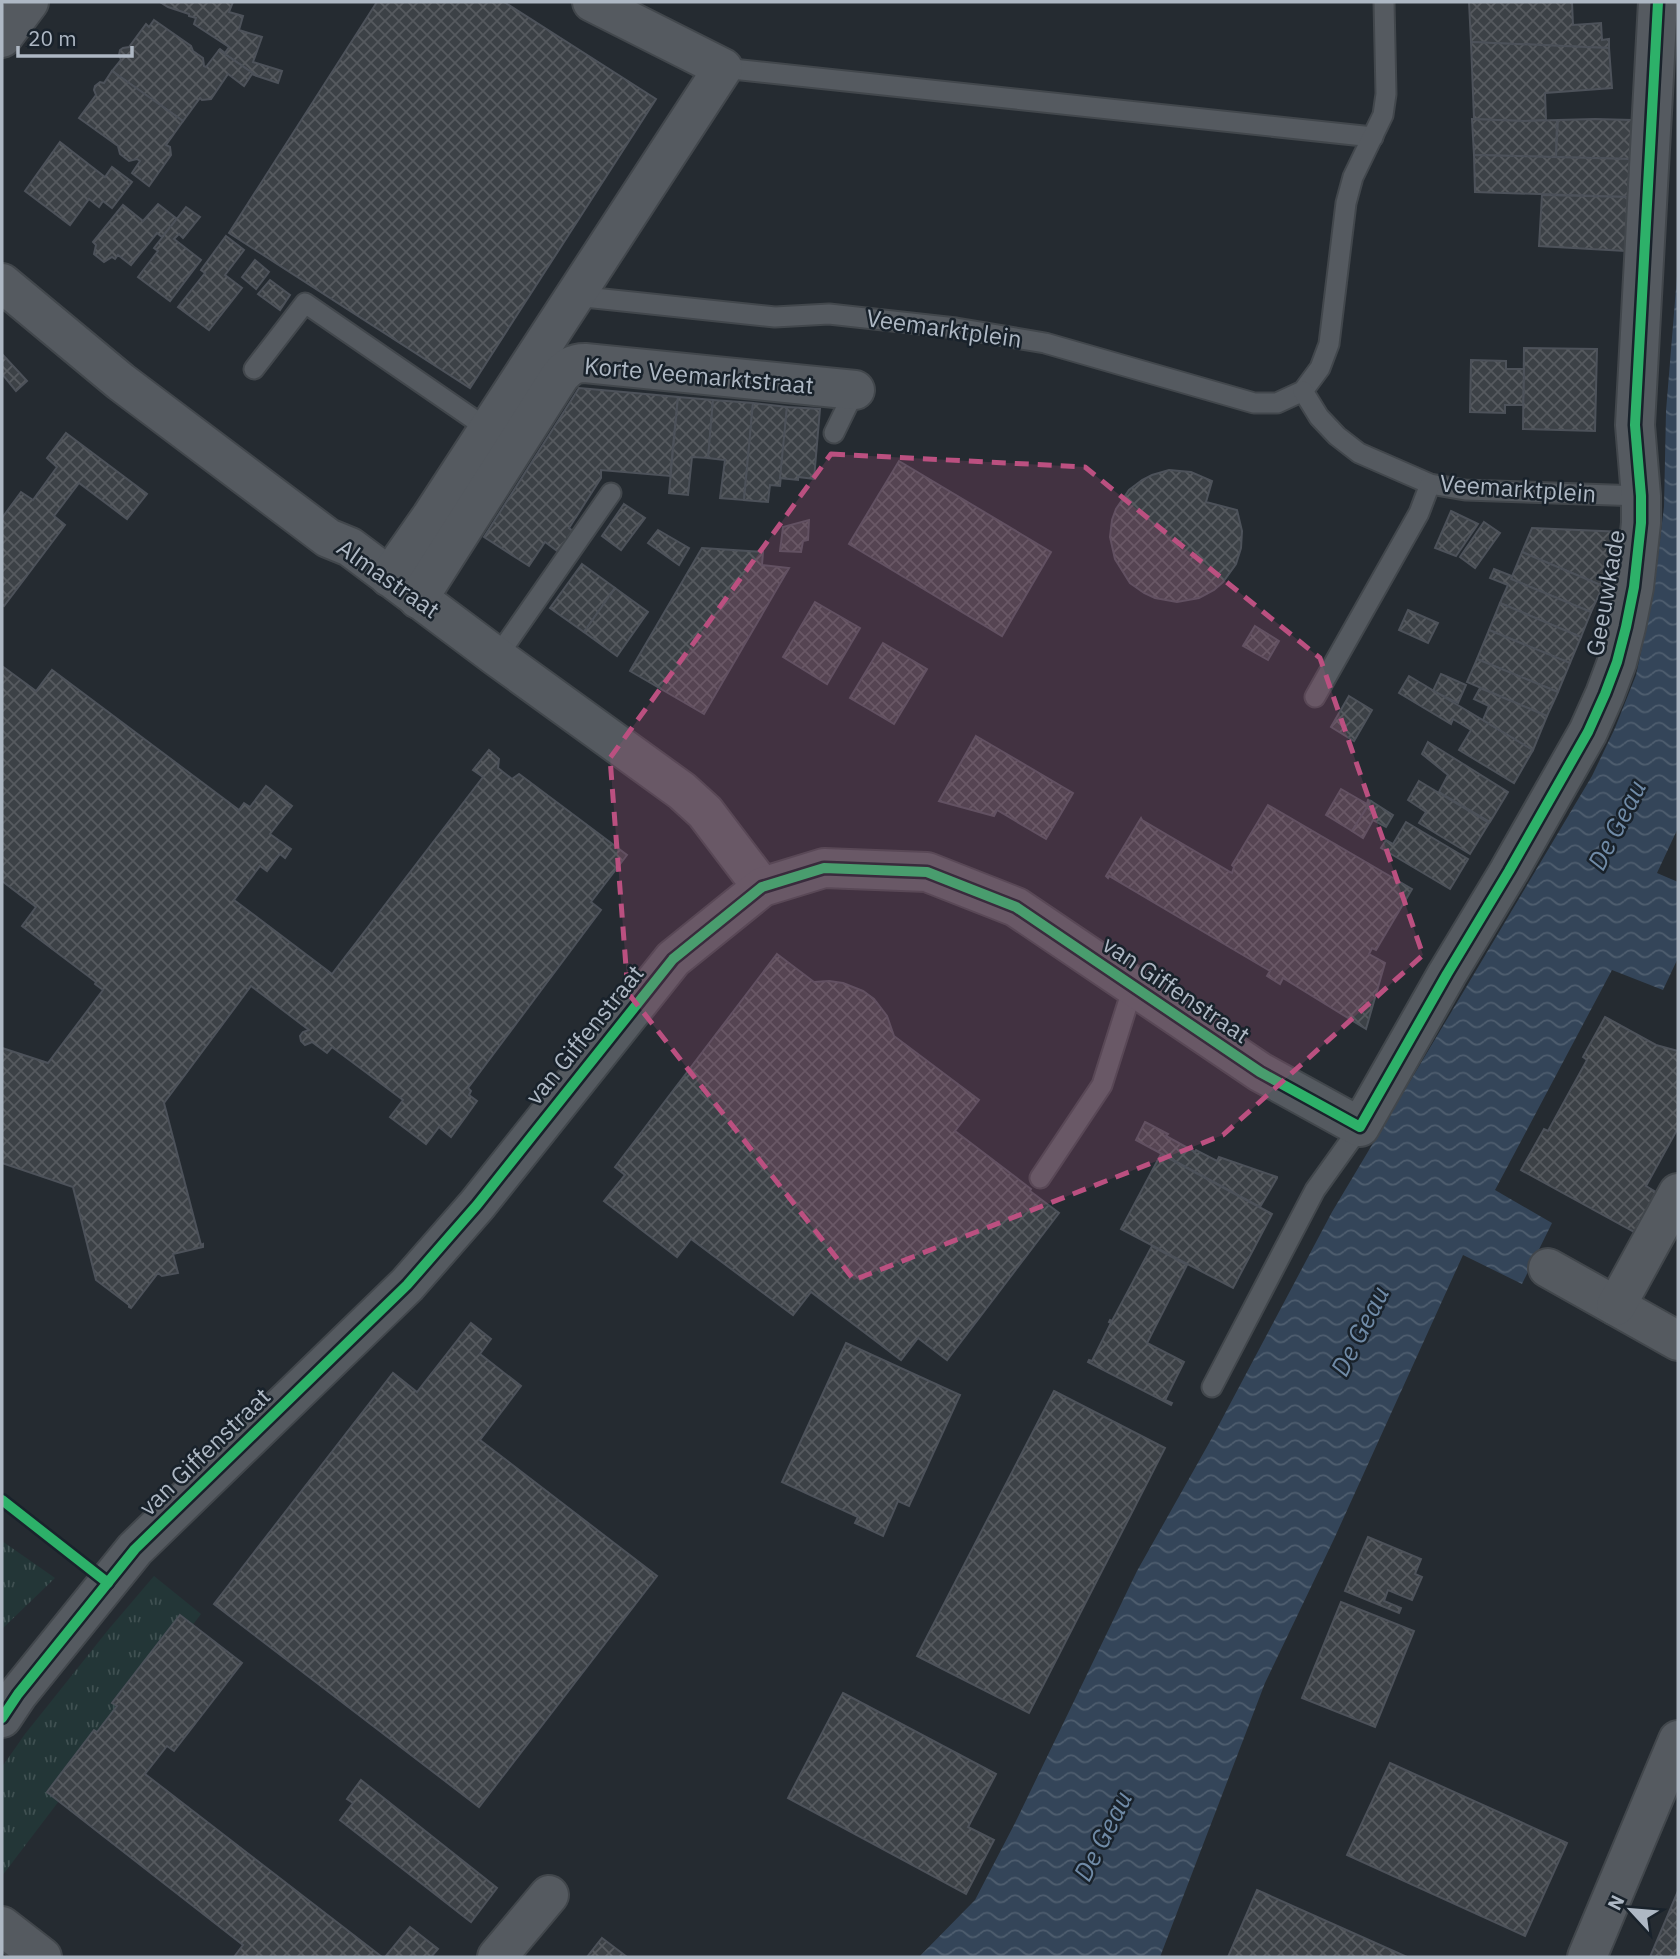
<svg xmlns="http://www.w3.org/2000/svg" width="1680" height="1959" viewBox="0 0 1680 1959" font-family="'IBM Plex Sans',sans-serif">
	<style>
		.grass { fill: url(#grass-tufts) }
		.water { fill: url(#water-waves) }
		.building { fill: url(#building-cross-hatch); stroke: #4d525a; stroke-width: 2 }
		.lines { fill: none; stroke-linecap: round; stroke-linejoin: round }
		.service-casing { stroke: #42474c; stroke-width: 23 }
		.minor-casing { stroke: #42474c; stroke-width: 42 }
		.service { stroke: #555a60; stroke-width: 19 }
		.minor { stroke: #555a60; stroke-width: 38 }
		.cycleway-casing { stroke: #19222b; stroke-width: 15 }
		.cycleway { stroke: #2db169; stroke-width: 10 }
		.marked { fill: #bb5080; fill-opacity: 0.2; stroke: #bb5080; stroke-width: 5; stroke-dasharray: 14 9; stroke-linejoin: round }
		.labels { text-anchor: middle; stroke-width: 5; stroke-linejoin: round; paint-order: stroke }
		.street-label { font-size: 24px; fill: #aeb8c4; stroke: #19222b }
		.water-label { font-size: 26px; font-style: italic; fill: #708ba7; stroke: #19222b }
	</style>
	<defs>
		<pattern id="grass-tufts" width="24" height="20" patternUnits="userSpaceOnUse" patternTransform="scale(1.75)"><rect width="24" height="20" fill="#233637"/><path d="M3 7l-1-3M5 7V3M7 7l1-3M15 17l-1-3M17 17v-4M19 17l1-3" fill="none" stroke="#405152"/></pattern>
		<pattern id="water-waves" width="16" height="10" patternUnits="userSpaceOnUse" patternTransform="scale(1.75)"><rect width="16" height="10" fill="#344559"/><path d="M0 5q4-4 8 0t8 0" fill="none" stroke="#4f5e6f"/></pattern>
		<pattern id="building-cross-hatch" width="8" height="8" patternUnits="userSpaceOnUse" patternTransform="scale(1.75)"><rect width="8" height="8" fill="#3c4146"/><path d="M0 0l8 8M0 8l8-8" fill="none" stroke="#565a5f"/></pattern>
	</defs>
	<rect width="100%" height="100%" fill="#252b31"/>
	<g class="grass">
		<polygon points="2,1541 55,1578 2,1629"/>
		<polygon points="154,1576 201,1614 2,1876 2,1767 25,1734 108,1630"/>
	</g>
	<polygon class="water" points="1678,264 1678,828 1657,873 1678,882 1678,958 1663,990 1612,970 1495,1190 1552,1223 1522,1284 1463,1255 1334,1539 1265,1683 1160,1957 919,1957 975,1900 1015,1823 1137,1571 1213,1436 1332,1212 1592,776 1615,728 1636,675 1653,596 1664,507 1666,411"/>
	<g class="building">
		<polygon points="160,2 233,2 229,12 243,16 239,30 262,37 253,62 282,71 278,83 257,76 219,50 220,49 225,53 229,47 194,24 196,18 189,16 189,14 168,7"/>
		<polygon points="377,2 504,2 656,99 470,388 229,233"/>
		<polygon points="1469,2 1572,2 1573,25 1601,23 1602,40 1609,39 1609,48 1471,42"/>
		<polygon points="154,20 191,46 193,51 203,58 204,66 206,67 219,50 257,76 252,74 244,86 228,74 211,99 202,100 200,98 183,121 112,71 121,60 119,55 120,50 123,48 129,47 146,24 149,27"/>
		<polygon points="1471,42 1609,48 1612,88 1545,93 1546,120 1523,121 1474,119"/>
		<polygon points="112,71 183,121 166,145 170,147 171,155 149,186 132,173 140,161 137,159 129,161 120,154 118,146 79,118 96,95 94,90 95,86 100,82 104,83"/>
		<polygon points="1472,119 1523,121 1557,120 1556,157 1474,155"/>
		<polygon points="1595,119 1632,120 1630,159 1556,157 1558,120"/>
		<polygon points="60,142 105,177 112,167 132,182 112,208 103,201 99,207 89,199 70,225 25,191"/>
		<polygon points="1474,155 1630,159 1628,197 1475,192"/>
		<polygon points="1542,195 1628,197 1625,251 1539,246"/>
		<polygon points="158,204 177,219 162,237 157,233 131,265 118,255 115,259 112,257 104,262 94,254 96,245 93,242 123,205 143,221"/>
		<polygon points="186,207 200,217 183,238 179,234 174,239 201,260 170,301 138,277 158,251 154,248"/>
		<polygon points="226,236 244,250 225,275 242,288 209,330 178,307 205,273 201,270"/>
		<polygon points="255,260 269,272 256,289 242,277"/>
		<polygon points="270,280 290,295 280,310 258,294"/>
		<polygon points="1524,348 1597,349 1595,431 1523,429"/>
		<polygon points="2,354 27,381 16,391 2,374"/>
		<polygon points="1471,360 1506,361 1506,369 1524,369 1523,405 1505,405 1505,413 1470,412"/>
		<polygon points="579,388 678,397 670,476 601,470 601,478 569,528 574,532 560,553 545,542 529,566 484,537"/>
		<polygon points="678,397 713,400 708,458 692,457 688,495 669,493"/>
		<polygon points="713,400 753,403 744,500 720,498 725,460 708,458"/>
		<polygon points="753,403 787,407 780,486 770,485 768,502 744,500"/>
		<polygon points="787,407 820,409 814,479 798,477 798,480 780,478"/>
		<polygon points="66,433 147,494 127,519 79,483 54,516 65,525 4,606 2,604 2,518 21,492 33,500 57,467 47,458"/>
		<polygon points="899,461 1051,552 1002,636 849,544"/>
		<polygon points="1169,470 1191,472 1212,481 1206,502 1237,510 1242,531 1241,548 1236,564 1223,582 1214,590 1199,598 1177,602 1155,598 1144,593 1130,583 1115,559 1110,537 1112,520 1116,509 1129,490 1142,480 1152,475"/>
		<polygon points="624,504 645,518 621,550 602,536"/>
		<polygon points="1451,511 1478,524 1456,556 1435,548"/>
		<polygon points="809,520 808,540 803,541 801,552 780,551 783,527"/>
		<polygon points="1484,522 1500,533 1475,568 1460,557"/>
		<polygon points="1532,528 1624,532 1603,586 1522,552"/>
		<polygon points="658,530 689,548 679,565 648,543"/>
		<polygon points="702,548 763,552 762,565 789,568 704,714 630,671"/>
		<polygon points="1522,552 1603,586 1591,612 1511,579"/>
		<polygon points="582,564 615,588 584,632 550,608"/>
		<polygon points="1494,569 1512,576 1511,579 1591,612 1581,637 1500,603 1508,585 1490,578"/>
		<polygon points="615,588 648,612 617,656 584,632"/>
		<polygon points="815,602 860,628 827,684 783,657"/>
		<polygon points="1500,603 1581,637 1570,663 1489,630"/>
		<polygon points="1408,610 1438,623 1428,643 1399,630"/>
		<polygon points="1255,626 1279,641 1268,660 1243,646"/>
		<polygon points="1489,630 1570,663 1558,692 1477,659"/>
		<polygon points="883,643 927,669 894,724 850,698"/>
		<polygon points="1477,659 1558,692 1547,716 1467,682"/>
		<polygon points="2,666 36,691 52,670 239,810 244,803 250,807 266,786 292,806 270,834 291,849 285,858 280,854 267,871 260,866 234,900 332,974 483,777 473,770 489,750 499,759 498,768 512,779 519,774 627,855 591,902 601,910 468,1088 471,1091 469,1095 477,1101 451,1137 439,1127 426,1144 390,1117 403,1100 332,1047 327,1053 312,1042 305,1045 301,1041 300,1036 303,1032 309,1030 251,986 164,1103 201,1245 203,1244 203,1247 173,1254 178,1273 162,1276 158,1273 131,1308 129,1307 129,1305 96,1280 73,1187 2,1163 2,1048 48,1063 103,990 95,984 96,982 22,926 36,907 2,881"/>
		<polygon points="1441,674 1466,685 1458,703 1433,691"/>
		<polygon points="1409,676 1533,750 1514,783 1459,750 1471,730 1453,719 1451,724 1399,693"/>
		<polygon points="1480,688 1547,716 1533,750 1483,720 1489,706 1474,699"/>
		<polygon points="1349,696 1372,710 1354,741 1331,727"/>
		<polygon points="976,736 1073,793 1046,839 997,810 994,816 939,801"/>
		<polygon points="1428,742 1508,792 1490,822 1439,792 1448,775 1422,754"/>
		<polygon points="1419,781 1489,823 1470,854 1419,823 1426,812 1408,800"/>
		<polygon points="1341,789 1367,804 1368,800 1371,801 1352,831 1326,815"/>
		<polygon points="1371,801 1393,815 1386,827 1373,820 1363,838 1352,831"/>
		<polygon points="1268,805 1412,889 1376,950 1372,948 1369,954 1385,963 1366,1029 1283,978 1280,984 1267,976 1270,971 1109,876 1108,878 1106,876 1141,818 1142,820 1232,873 1234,867 1232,865"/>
		<polygon points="1406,822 1468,859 1450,889 1381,848 1386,840 1393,844"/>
		<polygon points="777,954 814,982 829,981 843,983 863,991 874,999 887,1016 894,1036 979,1100 955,1131 1031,1189 1030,1191 1059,1213 947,1360 918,1338 901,1360 811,1292 793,1315 691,1239 677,1257 604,1201 625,1175 615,1167"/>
		<polygon points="1605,1017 1656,1045 1678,1051 1678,1128 1646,1186 1656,1192 1634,1232 1521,1170 1544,1129 1548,1131 1587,1060 1583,1057"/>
		<polygon points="1145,1122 1168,1134 1166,1136 1195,1152 1196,1150 1217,1161 1219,1157 1277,1177 1277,1178 1260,1207 1136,1140"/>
		<polygon points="1161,1154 1272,1214 1233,1288 1121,1229"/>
		<polygon points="1152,1246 1187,1265 1147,1343 1184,1362 1165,1400 1172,1403 1171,1405 1088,1362 1089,1360 1092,1361 1111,1323 1109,1322 1110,1320 1112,1321"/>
		<polygon points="471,1323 491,1339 480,1354 521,1386 480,1440 657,1576 479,1807 214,1604 393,1373 417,1392"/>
		<polygon points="846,1343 960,1395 909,1506 898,1501 883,1536 855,1523 858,1517 782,1482"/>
		<polygon points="1054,1391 1165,1448 1029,1713 917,1656"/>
		<polygon points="1368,1537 1421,1559 1415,1574 1422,1577 1412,1600 1388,1590 1384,1601 1401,1608 1399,1613 1345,1591"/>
		<polygon points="1341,1602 1414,1631 1375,1727 1302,1698"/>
		<polygon points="180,1615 242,1663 174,1751 167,1746 145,1774 382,1957 234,1957 243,1945 47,1792 94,1730 97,1732 117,1706 112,1703"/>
		<polygon points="843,1693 996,1774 968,1827 994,1840 966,1894 788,1798"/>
		<polygon points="1390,1763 1567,1843 1525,1936 1347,1855"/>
		<polygon points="361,1780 497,1888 471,1922 340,1820 353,1803 347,1799"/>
		<polygon points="1257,1890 1407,1957 1228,1957"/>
		<polygon points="1678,1891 1678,1957 1650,1957"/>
		<polygon points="410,1927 438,1949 431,1957 385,1957"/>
		<polygon points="602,1938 627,1957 587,1957"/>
	</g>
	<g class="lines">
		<g class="service-casing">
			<g id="service">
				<polyline points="723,68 1373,137"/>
				<polyline points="575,296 775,317 829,314 956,328 1045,343 1254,403 1277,403 1303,391 1320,368 1329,344 1346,203 1353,177 1383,115 1386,94 1384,2"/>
				<polyline points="254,369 305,303 488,429"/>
				<polyline points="1303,391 1319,417 1337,436 1359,453 1430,484 1465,490 1641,496"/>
				<polyline points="834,433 855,390"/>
				<polyline points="497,657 611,493"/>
				<polyline points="1315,697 1419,513 1430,484"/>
				<polyline points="1040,1178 1102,1085 1133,987"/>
				<polyline points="1212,1387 1315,1190 1360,1127"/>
			</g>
		</g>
		<g class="minor-casing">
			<g id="minor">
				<polyline points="2,38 29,2"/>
				<polyline points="2,283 121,382 328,538 350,547 497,657 682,791 705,812 762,887"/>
				<polyline points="389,577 431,517 723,68 592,2"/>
				<path d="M418,599L560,376C568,367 573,363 585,363L855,390"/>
				<polyline points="1548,1268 1678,1341"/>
				<polyline points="1616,1306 1678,1193"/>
				<polyline points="2,1718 18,1694 135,1549 407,1285 477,1205 673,959 762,887 824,868 927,872 1016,907 1260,1072 1360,1127 1447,974 1509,871 1588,732 1605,694 1617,662 1626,627 1634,587 1641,523 1641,496 1635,425 1658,2"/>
				<polyline points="2,1926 42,1957"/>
				<polyline points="497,1957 549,1895"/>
				<polyline points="1587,1957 1678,1740"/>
			</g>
		</g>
		<use href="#service" class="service"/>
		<use href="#minor" class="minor"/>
		<g class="cycleway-casing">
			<g id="cycleway">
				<polyline points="2,1500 108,1583"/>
				<polyline points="2,1718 18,1694 135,1549 407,1285 477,1205 673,959 762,887 824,868 927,872 1016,907 1260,1072 1360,1127 1447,974 1509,871 1588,732 1605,694 1617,662 1626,627 1634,587 1641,523 1641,496 1635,425 1658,2"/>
			</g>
		</g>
		<use href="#cycleway" class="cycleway"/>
	</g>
	<path class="marked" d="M831,454L1085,467L1320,658L1423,955L1223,1135L854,1280L628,993L610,758Z"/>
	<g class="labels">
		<g class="street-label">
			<text transform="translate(944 329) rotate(8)" y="8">Veemarktplein</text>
			<text transform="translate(699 376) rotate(5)" y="8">Korte Veemarktstraat</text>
			<text transform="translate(1518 489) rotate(4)" y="8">Veemarktplein</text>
			<text transform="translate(388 579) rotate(35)" y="8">Almastraat</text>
			<text transform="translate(1606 593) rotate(-80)" y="8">Geeuwkade</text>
			<text transform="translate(1176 990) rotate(34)" y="8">van Giffenstraat</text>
			<text transform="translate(585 1035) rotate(-51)" y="8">van Giffenstraat</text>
			<text transform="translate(205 1452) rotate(-44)" y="8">van Giffenstraat</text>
		</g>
		<g class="water-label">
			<text transform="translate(1617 825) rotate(-63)" y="9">De Geau</text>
			<text transform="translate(1360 1331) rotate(-63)" y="9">De Geau</text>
			<text transform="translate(1103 1836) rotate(-63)" y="9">De Geau</text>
		</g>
	</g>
	<rect width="1680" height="1959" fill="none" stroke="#aeb8c4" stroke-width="7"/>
	<g transform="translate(1631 1910) rotate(296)" stroke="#19222b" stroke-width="5" paint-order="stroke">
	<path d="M0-5L12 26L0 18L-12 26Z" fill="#aeb8c4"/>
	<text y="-10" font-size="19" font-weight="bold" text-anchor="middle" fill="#aeb8c4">N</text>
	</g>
	<path d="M18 46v10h114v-10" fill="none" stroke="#aeb8c4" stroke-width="3.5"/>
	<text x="28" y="46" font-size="21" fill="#aeb8c4" stroke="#19222b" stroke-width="5" paint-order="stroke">20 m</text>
</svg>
